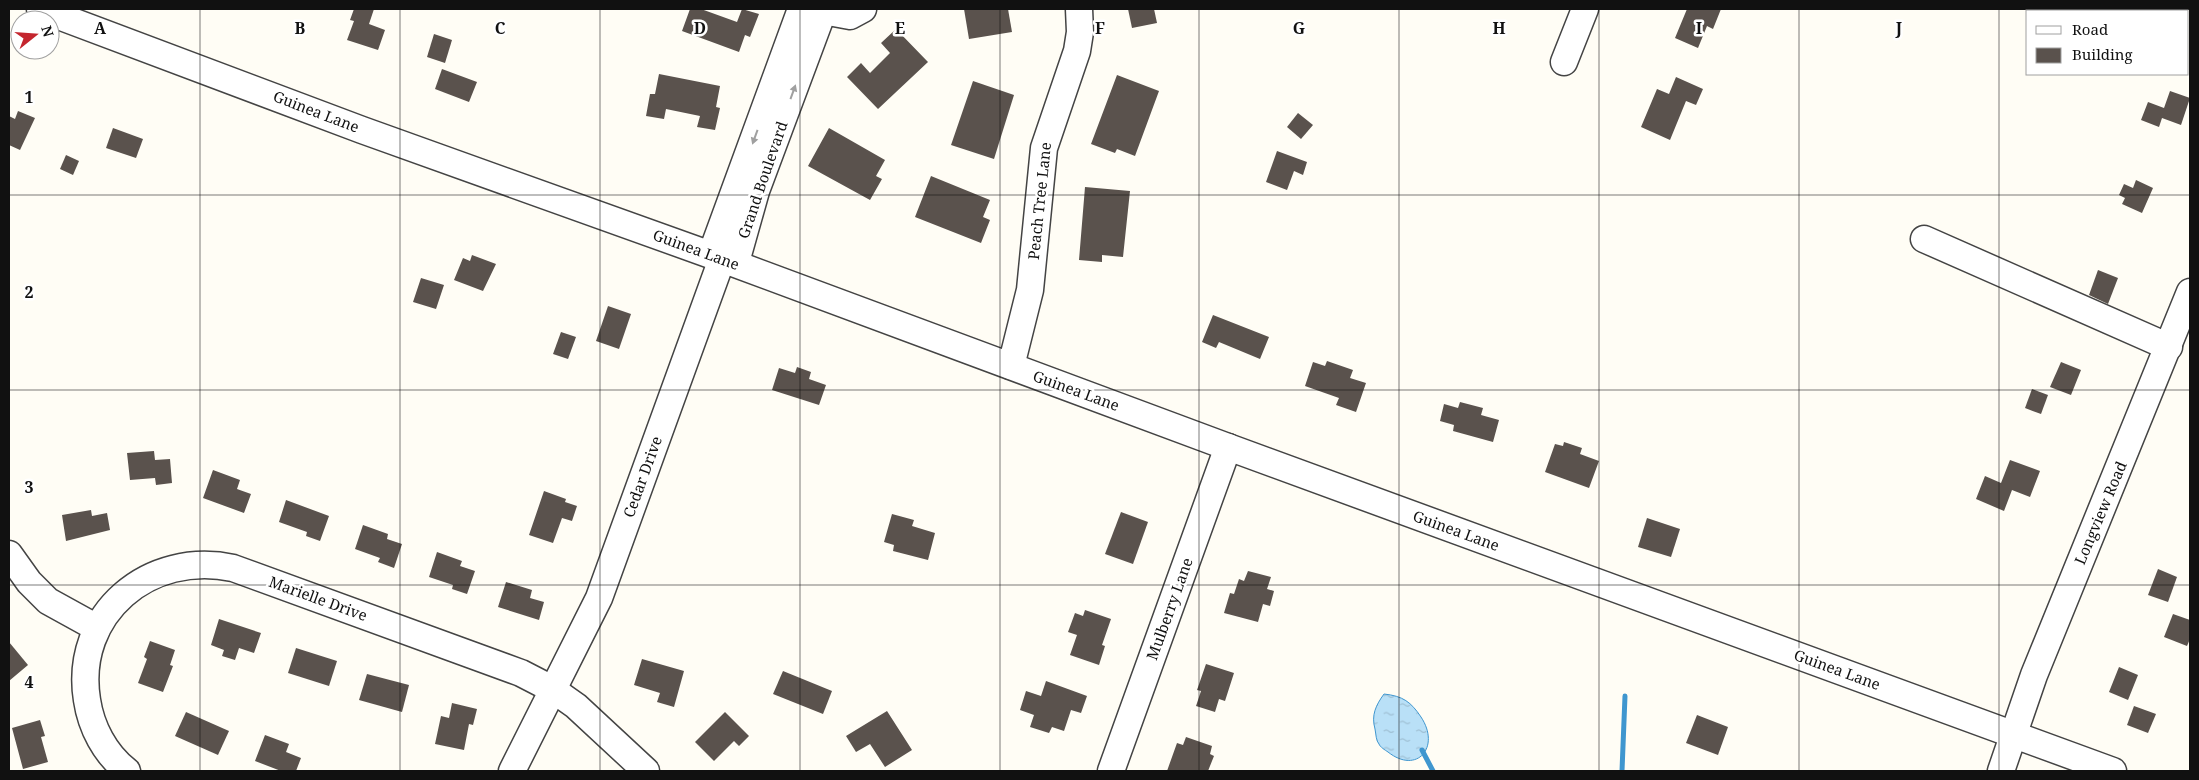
<svg xmlns="http://www.w3.org/2000/svg" width="2199" height="780" viewBox="0 0 2199 780" font-family="'Noto Serif',serif">
	<style>
		.water { fill: url(#water-ripples); stroke: #3f96cf }
		.lines { fill: none; stroke-linecap: round; stroke-linejoin: round }
		.stream { stroke: #3f96cf; stroke-width: 5 }
		.building { fill: #5a524d }
		.minor-casing { stroke: #444; stroke-width: 29 }
		.minor { stroke: #fff; stroke-width: 26 }
		.oneway { fill: #a0a0a0 }
		.grid { fill: none; stroke: #111; stroke-width: 1; stroke-opacity: 0.55 }
		.labels { text-anchor: middle; stroke-width: 5; stroke-linejoin: round; paint-order: stroke }
		.street-label { font-size: 15px; fill: #111; stroke: #fff }
		.grid-label { font-size: 16px; text-anchor: middle; font-weight: bold; fill: #111; stroke: #fff; stroke-width: 5; stroke-linejoin: round; paint-order: stroke }
	</style>
	<defs>
		<pattern id="water-ripples" width="26" height="14" patternUnits="userSpaceOnUse" patternTransform="scale(1.25)"><rect width="26" height="14" fill="#b9e0f7"/><path d="M2 4q2-2 4 0t4 0M15 11q2-2 4 0t4 0" fill="none" stroke="#9ebfd3"/></pattern>
	</defs>
	<rect width="100%" height="100%" fill="#fffdf5"/>
	<path class="water" d="M1384,694C1403,696 1411,702 1421,717C1441,747 1417,775 1388,752C1385,750 1380,747 1379,744C1376,741 1376,734 1375,729C1371,715 1376,705 1384,694Z"/>
	<g class="lines">
		<g class="stream">
			<polyline points="1422,750 1433,771"/>
			<polyline points="1622,771 1625,696"/>
		</g>
	</g>
	<g class="building">
		<polygon points="354,9 374,9 369,24 385,30 378,50 347,40 354,21 350,20"/>
		<polygon points="690,9 701,9 737,22 742,9 759,14 750,37 745,35 739,52 682,31"/>
		<polygon points="964,9 1008,9 1012,32 969,39"/>
		<polygon points="1128,9 1154,9 1157,23 1132,28"/>
		<polygon points="1687,9 1721,9 1713,29 1707,26 1698,48 1675,38"/>
		<polygon points="896,29 928,62 878,109 847,77 861,63 870,73 890,53 881,43"/>
		<polygon points="434,34 452,40 445,63 427,57"/>
		<polygon points="442,69 477,82 469,102 435,89"/>
		<polygon points="659,74 720,86 716,107 720,108 715,130 697,127 700,116 666,109 664,119 646,116 650,94 655,94"/>
		<polygon points="1117,75 1159,91 1135,156 1117,149 1115,153 1091,144"/>
		<polygon points="1676,77 1703,89 1696,105 1686,101 1670,140 1641,127 1657,89 1669,94"/>
		<polygon points="973,81 1014,95 994,159 951,145"/>
		<polygon points="2170,91 2190,98 2181,125 2162,118 2159,127 2141,120 2148,102 2164,108"/>
		<polygon points="18,111 35,118 20,150 9,145 9,116 15,119"/>
		<polygon points="1298,113 1313,125 1301,139 1287,127"/>
		<polygon points="113,128 143,139 136,158 106,148"/>
		<polygon points="829,128 885,160 876,176 882,179 870,200 808,166"/>
		<polygon points="1277,151 1307,162 1303,175 1294,171 1287,190 1266,182"/>
		<polygon points="66,155 79,161 73,175 60,169"/>
		<polygon points="931,176 990,200 983,217 990,220 981,243 915,217"/>
		<polygon points="2136,180 2153,188 2142,213 2122,204 2125,198 2119,195 2124,184 2133,188"/>
		<polygon points="1085,187 1130,191 1123,257 1102,255 1102,262 1079,260"/>
		<polygon points="472,255 496,264 483,291 454,280 463,258 470,261"/>
		<polygon points="2098,270 2118,278 2108,304 2089,295"/>
		<polygon points="421,278 444,285 436,309 413,302"/>
		<polygon points="608,306 631,314 619,349 596,341"/>
		<polygon points="1213,315 1269,337 1260,359 1219,342 1216,348 1202,342"/>
		<polygon points="561,332 576,337 568,359 553,354"/>
		<polygon points="1327,361 1353,370 1350,378 1366,383 1356,412 1336,405 1339,398 1305,386 1313,362 1325,366"/>
		<polygon points="2061,362 2081,370 2071,395 2050,387"/>
		<polygon points="797,367 811,372 809,379 826,385 819,405 772,390 779,368 795,373"/>
		<polygon points="2032,389 2048,395 2041,414 2025,408"/>
		<polygon points="1460,402 1483,408 1481,415 1499,420 1493,442 1453,431 1454,425 1440,421 1444,404 1458,408"/>
		<polygon points="1564,442 1582,448 1580,454 1599,461 1589,488 1545,472 1555,444 1563,446"/>
		<polygon points="154,451 155,460 170,459 172,483 156,485 155,478 130,480 127,453"/>
		<polygon points="2010,460 2040,471 2030,497 2012,490 2004,511 1976,499 1985,476 2001,483"/>
		<polygon points="213,470 240,480 237,489 251,494 244,513 203,498"/>
		<polygon points="544,491 566,499 565,502 577,506 572,521 562,518 553,543 529,535"/>
		<polygon points="286,500 329,516 320,541 306,536 307,532 279,522"/>
		<polygon points="91,510 92,516 107,513 110,530 66,541 62,515"/>
		<polygon points="1121,512 1148,522 1133,564 1105,554"/>
		<polygon points="892,514 914,520 912,526 935,533 928,560 893,551 894,545 884,542"/>
		<polygon points="1647,518 1680,529 1671,557 1638,547"/>
		<polygon points="363,525 388,534 387,539 402,544 394,568 378,562 380,558 355,549"/>
		<polygon points="437,552 462,561 460,566 475,571 467,594 452,589 453,585 429,577"/>
		<polygon points="2158,569 2177,577 2168,602 2148,595"/>
		<polygon points="1248,571 1271,577 1267,589 1274,591 1270,606 1263,604 1258,622 1224,613 1230,593 1234,594 1239,579 1244,581"/>
		<polygon points="506,582 532,590 530,598 544,602 539,620 498,607"/>
		<polygon points="1085,610 1111,619 1102,645 1105,646 1099,665 1070,655 1077,635 1068,632 1075,613 1083,616"/>
		<polygon points="2173,614 2190,620 2190,639 2187,646 2164,637"/>
		<polygon points="219,619 261,633 254,653 239,648 235,660 222,656 224,650 211,645"/>
		<polygon points="150,641 175,650 170,665 173,666 163,692 138,683 147,659 144,657"/>
		<polygon points="9,642 28,665 9,681"/>
		<polygon points="296,648 337,661 329,686 288,673"/>
		<polygon points="642,659 684,671 674,707 657,702 660,693 634,685"/>
		<polygon points="1206,664 1234,673 1225,701 1219,699 1215,712 1196,706 1201,691 1197,690"/>
		<polygon points="2119,667 2138,675 2128,700 2109,692"/>
		<polygon points="783,671 832,691 823,714 773,694"/>
		<polygon points="367,674 409,685 402,712 359,700"/>
		<polygon points="1046,681 1087,696 1081,713 1071,710 1064,731 1052,727 1049,733 1030,727 1034,715 1020,710 1026,691 1041,696"/>
		<polygon points="452,703 477,709 473,725 469,724 464,750 435,744 441,716 449,718"/>
		<polygon points="2134,706 2156,714 2148,733 2127,725"/>
		<polygon points="887,711 912,750 885,767 870,744 856,752 846,736"/>
		<polygon points="186,712 229,731 218,755 175,736"/>
		<polygon points="725,712 749,736 739,746 734,741 714,761 695,742"/>
		<polygon points="1697,715 1728,727 1718,755 1686,743"/>
		<polygon points="40,720 45,736 41,737 48,762 23,769 12,728"/>
		<polygon points="265,735 289,744 286,752 301,758 296,771 281,771 255,761"/>
		<polygon points="1186,737 1212,746 1210,754 1214,756 1208,771 1167,771 1177,743 1183,745"/>
	</g>
	<g class="lines">
		<g class="minor-casing">
			<g id="minor">
				<polyline points="40,9 362,130 722,259 1228,447 2113,771"/>
				<polyline points="812,9 850,16 863,9"/>
				<polyline points="1564,62 1585,9"/>
				<polyline points="1924,239 2169,347"/>
				<polyline points="722,259 738,255 756,191 824,9"/>
				<polyline points="722,259 715,244 801,9"/>
				<polyline points="1011,366 1030,290 1044,148 1077,51 1080,32 1079,9"/>
				<polyline points="9,554 29,582 48,601 97,628"/>
				<path d="M127,771C105,754 91,727 87,700C73,613 150,550 233,568L521,673L552,689L576,706L646,771"/>
				<polyline points="512,771 599,598 722,259"/>
				<polyline points="1111,771 1228,447"/>
				<polyline points="2001,771 2034,675 2190,292"/>
			</g>
		</g>
		<use href="#minor" class="minor"/>
	</g>
	<defs><path id="oneway-solid" d="M-6-.8H1V-3.2L6.5 0L1 3.2V.8H-6Z" transform="scale(1.25)"/></defs>
	<g class="oneway">
		<use href="#oneway-solid" transform="translate(793 92) rotate(-70)"/>
		<use href="#oneway-solid" transform="translate(755 137) rotate(110)"/>
	</g>
	<path class="grid" d="M200,9V771M400,9V771M600,9V771M800,9V771M1000,9V771M1199,9V771M1399,9V771M1599,9V771M1799,9V771M1999,9V771M9,195H2190M9,390H2190M9,585H2190"/>
	<g class="labels">
		<g class="street-label">
			<text transform="translate(316 112) rotate(21)" y="5">Guinea Lane</text>
			<text transform="translate(763 180) rotate(-71)" y="5">Grand Boulevard</text>
			<text transform="translate(1040 201) rotate(-84)" y="5">Peach Tree Lane</text>
			<text transform="translate(696 250) rotate(20)" y="5">Guinea Lane</text>
			<text transform="translate(1076 391) rotate(20)" y="5">Guinea Lane</text>
			<text transform="translate(643 477) rotate(-70)" y="5">Cedar Drive</text>
			<text transform="translate(2101 513) rotate(-67)" y="5">Longview Road</text>
			<text transform="translate(1456 531) rotate(20)" y="5">Guinea Lane</text>
			<text transform="translate(318 599) rotate(20)" y="5">Marielle Drive</text>
			<text transform="translate(1170 609) rotate(-70)" y="5">Mulberry Lane</text>
			<text transform="translate(1837 670) rotate(20)" y="5">Guinea Lane</text>
		</g>
	</g>
	<g class="grid-label">
		<text x="100" y="34">A</text>
		<text x="300" y="34">B</text>
		<text x="500" y="34">C</text>
		<text x="700" y="34">D</text>
		<text x="900" y="34">E</text>
		<text x="1100" y="34">F</text>
		<text x="1299" y="34">G</text>
		<text x="1499" y="34">H</text>
		<text x="1699" y="34">I</text>
		<text x="1899" y="34">J</text>
		<text x="29" y="103">1</text>
		<text x="29" y="298">2</text>
		<text x="29" y="493">3</text>
		<text x="29" y="688">4</text>
	</g>
	<rect width="2199" height="780" fill="none" stroke="#111111" stroke-width="20"/>
	<rect x="2026" y="10" width="162" height="65" fill="#ffffff" stroke="#a0a0a0"/>
	<rect x="2036" y="26" width="25" height="8" fill="#ffffff" stroke="#a0a0a0"/>
	<text x="2072" y="35" font-size="15" fill="#111111">Road</text>
	<rect x="2036" y="48" width="25" height="15" fill="#5a524d" stroke="#a0a0a0"/>
	<text x="2072" y="60" font-size="15" fill="#111111">Building</text>
	<g transform="translate(35 35) rotate(73)"><circle r="24" fill="#ffffff" stroke="#a0a0a0"/>
	<path d="M0-4L9 19L0 12L-9 19Z" fill="#c4262e"/>
	<text y="-8" font-size="14" font-weight="bold" text-anchor="middle" fill="#111111">N</text>
	</g>
</svg>
